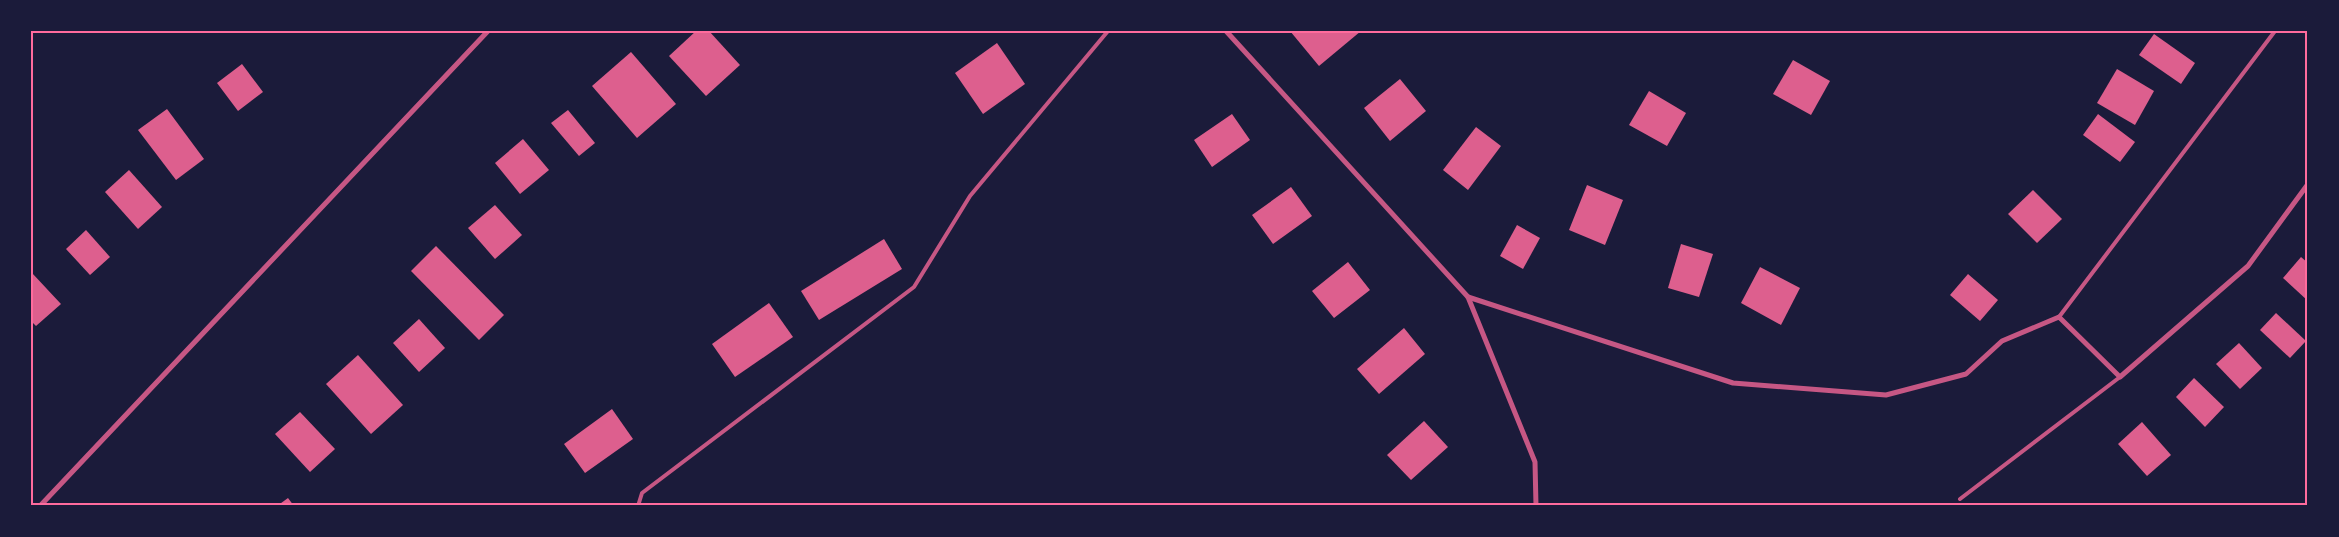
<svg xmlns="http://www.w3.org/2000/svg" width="2339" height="537" viewBox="0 0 2339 537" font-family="Manrope,sans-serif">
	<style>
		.building { fill: #dd5f8e }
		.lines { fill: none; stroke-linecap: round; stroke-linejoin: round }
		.service { stroke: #c65784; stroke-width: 4 }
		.minor { stroke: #c65784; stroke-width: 5 }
		.neatline { fill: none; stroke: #ff6b9d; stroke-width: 2 }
	</style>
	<rect width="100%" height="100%" fill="#1b1b3a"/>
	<g class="building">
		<polygon points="696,31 709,31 740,65 706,96 669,56"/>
		<polygon points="1290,31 1361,31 1319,66"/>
		<polygon points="2154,34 2195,63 2181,84 2139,55"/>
		<polygon points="997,43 1025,84 983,114 955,73"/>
		<polygon points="631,52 676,104 637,138 592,86"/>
		<polygon points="1793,60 1830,81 1811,115 1773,94"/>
		<polygon points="242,64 263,92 238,111 217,83"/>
		<polygon points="2117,69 2154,91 2135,125 2097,103"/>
		<polygon points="1400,79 1426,111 1390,141 1364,108"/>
		<polygon points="1649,91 1686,113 1667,146 1629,125"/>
		<polygon points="167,109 204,159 176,180 138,130"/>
		<polygon points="568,110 595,143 579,156 551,123"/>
		<polygon points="1232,114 1250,140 1212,167 1194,140"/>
		<polygon points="2098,114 2135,142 2120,162 2083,135"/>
		<polygon points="1476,127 1501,146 1468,190 1443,170"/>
		<polygon points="523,139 549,170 520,194 495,163"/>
		<polygon points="129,170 162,207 138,229 105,192"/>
		<polygon points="1587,185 1623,200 1605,245 1569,230"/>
		<polygon points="1291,187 1312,216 1273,244 1252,215"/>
		<polygon points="2033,190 2062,219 2037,243 2008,214"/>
		<polygon points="495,205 522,235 495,259 468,228"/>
		<polygon points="1517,225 1540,238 1523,269 1500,256"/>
		<polygon points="86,230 110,257 90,275 66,249"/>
		<polygon points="884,239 902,269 819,320 801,291"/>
		<polygon points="1681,244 1713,254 1699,297 1668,288"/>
		<polygon points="436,246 504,315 479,340 411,271"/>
		<polygon points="2301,257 2308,263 2308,301 2283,278"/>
		<polygon points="1348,262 1370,290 1334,318 1312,291"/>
		<polygon points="1760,267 1800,288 1781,325 1741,303"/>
		<polygon points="32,273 61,304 36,326 31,321"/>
		<polygon points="1968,274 1998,300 1980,321 1950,295"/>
		<polygon points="769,303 793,337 735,377 712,344"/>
		<polygon points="2276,313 2306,341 2290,358 2260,330"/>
		<polygon points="419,319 445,348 419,372 393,343"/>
		<polygon points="1404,328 1425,354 1379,394 1357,369"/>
		<polygon points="2239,343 2262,368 2240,389 2216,364"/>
		<polygon points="358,355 403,405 371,434 326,384"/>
		<polygon points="2194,378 2224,407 2205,427 2176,397"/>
		<polygon points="612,409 633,439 585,473 564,444"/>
		<polygon points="300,412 335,449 310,472 275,434"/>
		<polygon points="1424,421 1448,447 1411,480 1387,455"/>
		<polygon points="2142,422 2171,455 2147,476 2118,444"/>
		<polygon points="288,498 294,506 277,506"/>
	</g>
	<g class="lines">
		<g class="service">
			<polyline points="2059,317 2275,31"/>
			<polyline points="1960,499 2120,377"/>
			<polyline points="638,506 642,493 914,287 970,196 1108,31"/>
		</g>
		<g class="minor">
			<polyline points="1226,31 1468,297 1535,462 1536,506"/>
			<polyline points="1468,297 1733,383 1886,395 1966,374 2002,341 2059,317 2120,377 2248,266 2308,184"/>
			<polyline points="40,506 488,31"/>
		</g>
	</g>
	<rect width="2339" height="537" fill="none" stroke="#1b1b3a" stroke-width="65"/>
	<rect x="32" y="32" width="2274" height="472" class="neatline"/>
</svg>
